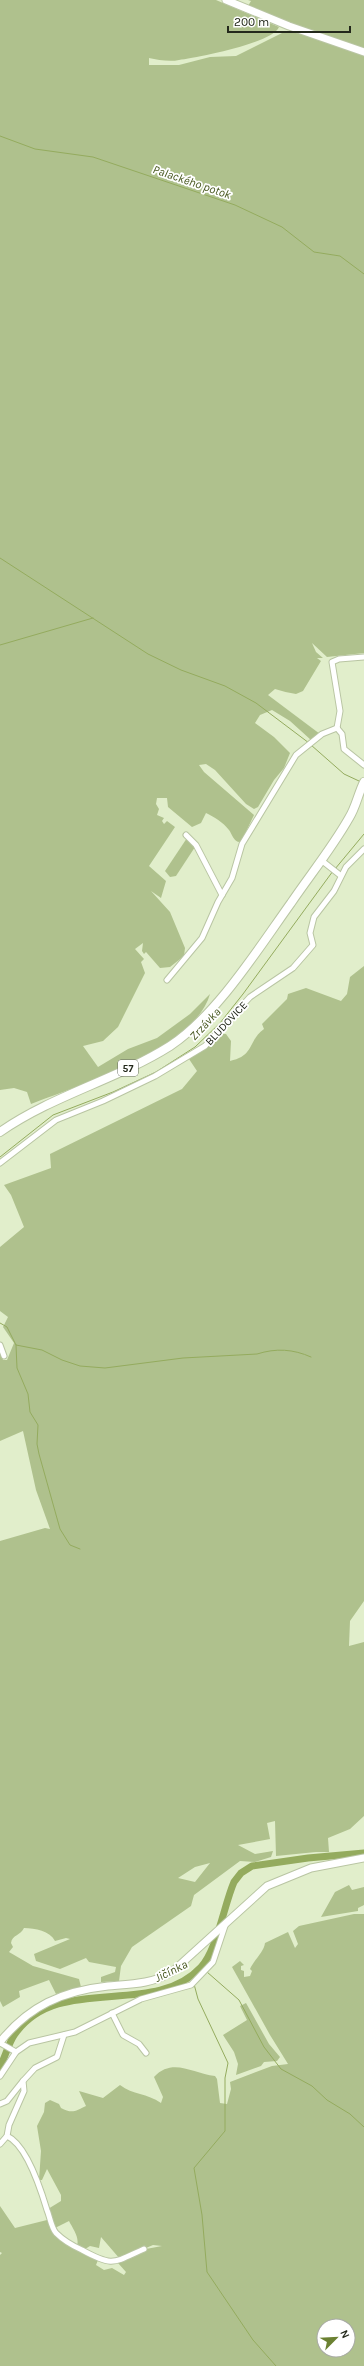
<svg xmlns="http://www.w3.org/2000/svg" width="364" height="2366" viewBox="0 0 364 2366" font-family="Karla,sans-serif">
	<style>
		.green { fill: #afc18d; fill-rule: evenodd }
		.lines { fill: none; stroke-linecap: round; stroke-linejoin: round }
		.stream { stroke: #94ab5e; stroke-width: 1 }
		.river { stroke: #94ab5e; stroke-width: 7 }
		.street-casing { stroke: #b9c5a3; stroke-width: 7 }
		.secondary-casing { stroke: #b9c5a3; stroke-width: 9 }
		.primary-casing { stroke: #b9c5a3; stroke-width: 10 }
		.street { stroke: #fff; stroke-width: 5 }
		.secondary { stroke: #fff; stroke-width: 7 }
		.primary { stroke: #fff; stroke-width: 8 }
		.labels { text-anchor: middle; stroke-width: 3.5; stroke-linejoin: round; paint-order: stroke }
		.shield { fill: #fff; stroke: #65685f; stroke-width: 1 }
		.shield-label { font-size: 10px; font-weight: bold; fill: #23281b }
		.street-label { font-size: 11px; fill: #23281b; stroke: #fff }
		.water-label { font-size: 12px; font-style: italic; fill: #47571f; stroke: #fff }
	</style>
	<rect width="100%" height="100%" fill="#e1eecb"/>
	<g class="green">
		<path d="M0,0H216L279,27C273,43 196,58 179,60C170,62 158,60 149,58V65H179L210,57L236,56L286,31L295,32L293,29L248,6L251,1L248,0H364V653L327,657L312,643L316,652L323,658H317L321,661L303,691L296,694C289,693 282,691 275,689L268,695L320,734L311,740L290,721L272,710L260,715L255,723L274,737L290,753L284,768L274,780L258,807L254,809L246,804L215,770L206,764L199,765L204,772L254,815L241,842C234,843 232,834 229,830C223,822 214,817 206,813L201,823L192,827L168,807L167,798H157L156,804L159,809L157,815L164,818L162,821L164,824L167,821L175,827L149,866L166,881L161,898L151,891L170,912L185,948L184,956L170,967L160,968L146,952L144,954L142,951L143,943L135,949L144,959L141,962L145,973L118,1027L103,1041L83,1046L98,1067L128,1049L157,1038L190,1014L210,994C195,1049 80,1085 31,1104L27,1092L14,1088L0,1090Z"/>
		<polygon points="187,838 195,847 176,876 170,877 165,871"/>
		<path d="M364,966V1601L350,1621L349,1646L364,1642V1816L350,1829L328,1838L329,1852H316L276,1856L275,1821L267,1823L270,1839L238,1845L255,1854L273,1851L271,1857L255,1862L240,1861L194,1895L191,1906L132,1947L121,1966L119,1981L101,1982V1977L115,1972L116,1967L89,1962L86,1958L60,1969L36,1961L34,1954L70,1939L66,1938L55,1941C50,1931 35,1928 24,1928C21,1935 12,1935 11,1943L13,1947L9,1952L33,1966L79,1979L81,1987L56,1994L49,1980L19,1991L20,1997L3,2007L0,2001V1541L45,1528L50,1529L36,1490L23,1431L0,1441V1350L3,1360H7L14,1343L3,1327L8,1317L0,1311V1247L24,1227L11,1195L4,1185L51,1168L50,1154L182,1089L197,1071L189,1059L223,1034H226L231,1041L230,1061C255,1056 248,1040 264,1029L262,1024L287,999L288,994L306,988L341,1001L347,994L350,977ZM210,1863L195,1882L178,1878L195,1867Z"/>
		<polygon points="349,1885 352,1890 364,1887 364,1905 358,1908 358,1911 321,1917 335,1892"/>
		<path d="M354,1914H364V2366H0V2255L2,2253L0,2252V2206L15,2228L47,2220L52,2229L76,2248C81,2239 73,2229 69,2221L55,2228L48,2209L61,2201V2195L47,2169L42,2180H39L41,2151L37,2126L44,2112L45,2103L50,2100L59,2104L61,2108C72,2114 76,2111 86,2106L79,2091L103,2098L120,2085C133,2095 147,2093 161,2103L163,2097L154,2077C173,2057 193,2074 215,2076L217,2079L220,2103L227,2104L231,2089L230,2082L272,2066L288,2064L270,2035L232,1967L240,1961L244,1965L241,1966V1970L244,1971V1977L250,1976L252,1971L250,1969C254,1960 264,1952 265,1943L288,1932L295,1948L298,1944L293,1931L299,1926ZM101,2237L120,2259L153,2245L162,2246L146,2249L118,2263L126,2272L124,2275L112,2268L104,2270L96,2265L98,2260L82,2251L90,2246L99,2248ZM324,2326H348V2350H324Z"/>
		<polygon points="246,2003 269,2044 280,2057 277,2061 264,2062 261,2066 236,2075 238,2064 234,2052 223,2035 247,2020 240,2006"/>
	</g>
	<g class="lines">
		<g class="stream">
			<polyline points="0,136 35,149 93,157 235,205 282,227 314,252 340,256 364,274"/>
			<polyline points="0,558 148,654 181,670 225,686 256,703 309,743"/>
			<polyline points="0,645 93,618"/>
			<polyline points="311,745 344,774 359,781"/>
			<polyline points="335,869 364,834"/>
			<polyline points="0,1157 53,1115 113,1092 156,1072 195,1047 220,1023 243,994 333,871"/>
			<path d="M0,1323L7,1327L16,1345L42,1350L62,1360L80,1366L105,1368L183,1358L257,1354C276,1348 293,1349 311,1357"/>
			<polyline points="16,1345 17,1368 28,1394 30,1412 38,1425 37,1444 39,1454 60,1529 70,1545 80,1549"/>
			<polyline points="207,1972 239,2000 264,2047 281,2069 312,2086 327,2100 350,2114 364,2127"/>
			<polyline points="194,1984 198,1999 228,2063 225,2078 225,2131 194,2168 202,2215 207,2272 253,2340 276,2366"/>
		</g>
		<path class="river" d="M0,2067C5,2057 9,2042 15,2034C59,1972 153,2019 201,1967C217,1950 224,1905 234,1882L241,1873L252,1866L308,1858L364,1853"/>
		<g class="street-casing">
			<g id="street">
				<polyline points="337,728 340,711 332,662 339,659 364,657"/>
				<polyline points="337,728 342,734 344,749 364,765"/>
				<polyline points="186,835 196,845 222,895"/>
				<polyline points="321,860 340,875"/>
				<polyline points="167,980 202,938 218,902 232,878 242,844 296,755 322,734 337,728"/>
				<polyline points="0,1163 56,1120 103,1101 155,1076 205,1046 250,997 293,968 313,945 310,933 314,917 334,891 346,867 364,849"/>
				<polyline points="0,1345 4,1356"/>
				<polyline points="112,2013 123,2035 139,2044 146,2053"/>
				<polyline points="0,2043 16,2052"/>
				<polyline points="0,2076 16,2052 29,2043 75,2032 141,1999 191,1985 213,1962 226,1923"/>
				<polyline points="0,2104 7,2101 23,2081"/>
				<path d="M7,2136C27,2145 41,2190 47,2210C50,2217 51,2227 56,2233C63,2240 73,2246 82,2250C113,2267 113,2263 144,2249"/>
				<polyline points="0,2144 7,2136 9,2125 24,2091 23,2081 35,2068 57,2057 64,2035"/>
			</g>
		</g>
		<g class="secondary-casing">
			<g id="secondary">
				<polyline points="226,0 289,26 364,52"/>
				<path d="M0,2042C29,2006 62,1991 108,1986C131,1984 152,1984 172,1972L267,1886L311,1868L364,1858"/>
			</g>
		</g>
		<g class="primary-casing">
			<path id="primary" d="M0,1132C53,1095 116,1080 170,1046C217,1015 258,949 291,903C310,875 332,848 349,818C356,807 358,794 364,782"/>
		</g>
		<use href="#street" class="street"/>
		<use href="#secondary" class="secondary"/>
		<use href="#primary" class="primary"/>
	</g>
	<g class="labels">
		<rect class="shield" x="118" y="1060" width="20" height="16" rx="3"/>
		<g class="shield-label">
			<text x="128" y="1072">57</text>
		</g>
		<g class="street-label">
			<text transform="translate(226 1023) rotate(-47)" y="4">BLUDOVICE</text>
		</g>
		<g class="water-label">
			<text transform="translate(192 182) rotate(19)" y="4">Palackého potok</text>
			<text transform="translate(205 1024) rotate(-47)" y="4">Zrzávka</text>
			<text transform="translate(171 1971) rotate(-26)" y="4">Jičínka</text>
		</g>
	</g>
	<g transform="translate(336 2338) rotate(66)"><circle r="19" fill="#ffffff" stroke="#a7a9a4"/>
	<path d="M0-3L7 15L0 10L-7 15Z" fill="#6b8132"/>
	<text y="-6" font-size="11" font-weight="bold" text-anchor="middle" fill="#23281b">N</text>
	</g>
	<path d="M228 26v6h122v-6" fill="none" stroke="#23281b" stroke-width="2"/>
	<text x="234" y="26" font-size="12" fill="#23281b" stroke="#ffffff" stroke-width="3" paint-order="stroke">200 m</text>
</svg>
